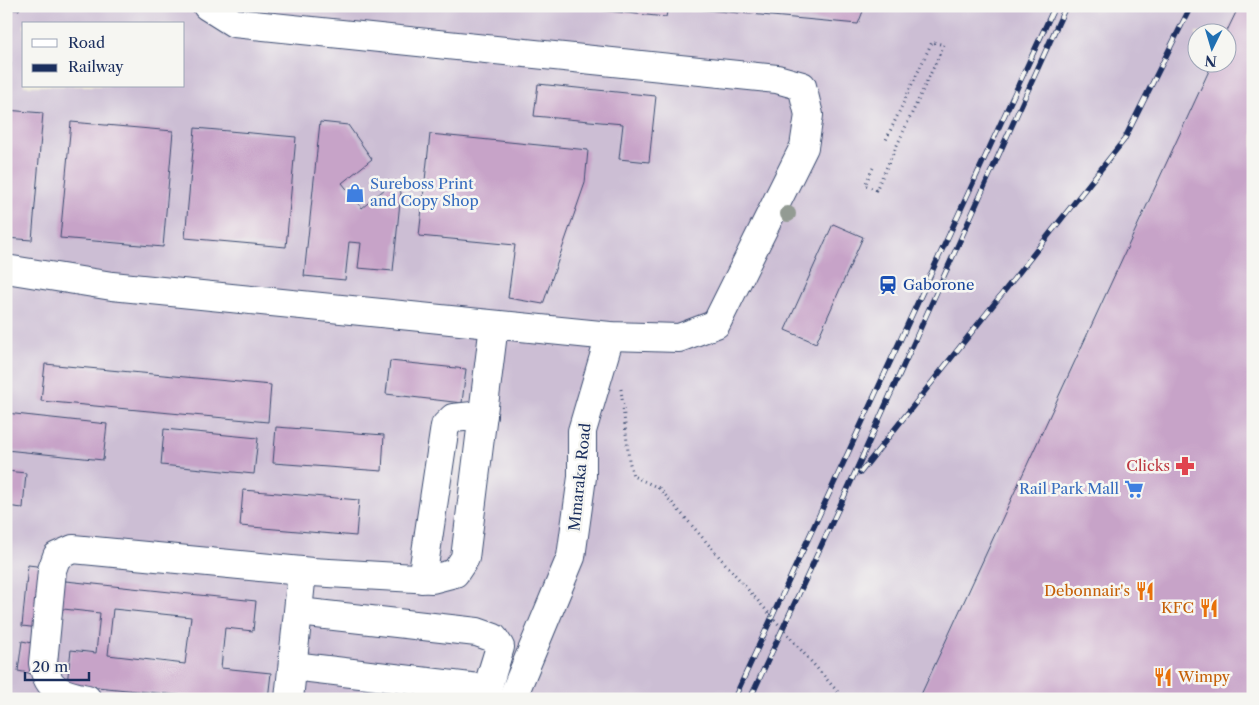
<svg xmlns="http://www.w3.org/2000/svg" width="1259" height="705" viewBox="0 0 1259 705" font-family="'Libre Caslon Text',serif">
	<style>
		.industrial { fill: #ccbed4; fill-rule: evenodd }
		.building { fill: #c7a3c8; fill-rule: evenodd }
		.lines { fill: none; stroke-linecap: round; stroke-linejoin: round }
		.minor-casing { stroke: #3b4b70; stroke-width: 30 }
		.path { stroke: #3b4b70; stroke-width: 3; stroke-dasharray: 1 4; stroke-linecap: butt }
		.minor { stroke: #fff; stroke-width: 28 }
		.rail-casing { stroke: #1b2f5e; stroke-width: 5.5 }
		.rail { stroke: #f6f6f2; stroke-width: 4; stroke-dasharray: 11; stroke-linecap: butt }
		.path-bridge { stroke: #3b4b70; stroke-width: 3; stroke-dasharray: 1 4; stroke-linecap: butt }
		.tree { fill: #939b93 }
		.labels { text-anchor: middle; stroke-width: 5; stroke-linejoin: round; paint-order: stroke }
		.shop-label { font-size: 15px; fill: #366cbe; stroke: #f6f6f2; text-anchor: start }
		.transit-label { font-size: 15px; fill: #164399; stroke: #f6f6f2; text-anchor: start }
		.health-label { font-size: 15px; fill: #be3a42; stroke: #f6f6f2; text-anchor: end }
		.street-label { font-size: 15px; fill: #1b2f5e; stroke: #f6f6f2 }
		.food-label { font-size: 15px; fill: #c56008; stroke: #f6f6f2; text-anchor: end }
	</style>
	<rect width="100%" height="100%" fill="#f6f6f2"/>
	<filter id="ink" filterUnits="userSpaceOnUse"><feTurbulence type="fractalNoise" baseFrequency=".02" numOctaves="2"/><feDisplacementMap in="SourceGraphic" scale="10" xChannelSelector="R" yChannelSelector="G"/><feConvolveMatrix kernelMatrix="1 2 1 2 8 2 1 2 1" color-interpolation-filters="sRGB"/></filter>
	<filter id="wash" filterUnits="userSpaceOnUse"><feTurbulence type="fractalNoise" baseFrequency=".0096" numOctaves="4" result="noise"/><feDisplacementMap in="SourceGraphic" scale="20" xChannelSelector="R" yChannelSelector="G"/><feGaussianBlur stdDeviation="1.12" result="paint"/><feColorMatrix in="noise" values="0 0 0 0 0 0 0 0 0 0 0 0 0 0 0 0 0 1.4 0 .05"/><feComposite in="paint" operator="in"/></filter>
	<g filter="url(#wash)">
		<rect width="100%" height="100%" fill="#eeead3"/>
		<path class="industrial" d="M6,6H1253V699H6ZM24,24H184V86H24ZM1196,32H1226V62H1196Z"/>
		<g id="blocks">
			<g class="building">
				<polygon points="6,6 20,6 19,10 6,9"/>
				<polygon points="589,6 668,6 666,17 588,9"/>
				<polygon points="685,6 865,6 858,24 685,8"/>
				<polygon points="1239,6 1253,6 1253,699 919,699 1213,62 1226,62 1226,33"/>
				<polygon points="6,61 11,62 10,80 6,80"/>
				<polygon points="538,84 656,96 649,162 619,159 623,124 534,116"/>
				<polygon points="6,110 43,113 32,240 6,238"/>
				<polygon points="71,122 173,131 163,247 60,238"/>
				<polygon points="320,122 348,125 372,159 342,183 362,208 391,184 401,192 393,271 358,268 361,243 349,242 345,280 304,276"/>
				<polygon points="195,128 296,137 286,247 185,238"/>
				<polygon points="430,134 588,150 585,183 543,304 508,298 515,245 419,236"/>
				<polygon points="833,224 863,237 816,343 785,330"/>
				<polygon points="390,361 466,369 462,403 386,394"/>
				<polygon points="45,364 271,385 268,422 41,401"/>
				<polygon points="6,413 107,424 103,460 6,450"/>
				<polygon points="276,427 384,435 382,471 273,463"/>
				<polygon points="164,429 258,438 254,474 161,465"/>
				<polygon points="6,471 26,473 23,508 6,506"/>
				<polygon points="243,490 359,500 356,536 240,526"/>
				<polygon points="28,565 45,567 39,628 22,626"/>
				<path d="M56,580L256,601L253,631L225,628L221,668L271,673L268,699H217L67,684L71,650L96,653L100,613L54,608ZM113,609L191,617L185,664L108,655Z"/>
				<polygon points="22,641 38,644 34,674 18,671"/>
			</g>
		</g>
	</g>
	<g filter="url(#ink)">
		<use href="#blocks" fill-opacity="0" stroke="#3b4b70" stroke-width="1"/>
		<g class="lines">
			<g class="minor-casing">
				<g id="minor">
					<polyline points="6,269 112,286 610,336 679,338 716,324 804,147 809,115 802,86 777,79 234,23 207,6"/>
					<polyline points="422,579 445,426 453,418 483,415"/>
					<polyline points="299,612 477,632 494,638 500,647 484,699"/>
					<polyline points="293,666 487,689"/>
					<path d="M87,699C63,694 47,691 43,663L52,570L57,556L73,549L312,572L432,579L455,573L465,558L494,325"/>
					<polyline points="289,699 302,572"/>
					<polyline points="512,699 571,557 582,477 582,431 610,336"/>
				</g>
			</g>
			<g class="path">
				<polyline points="873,168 865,185 876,190 944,45 932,42 885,142"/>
				<polyline points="621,389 629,460 633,476 659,488"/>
			</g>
			<use href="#minor" class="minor"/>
			<g class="rail-casing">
				<g id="rail">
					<polyline points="860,473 1124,140 1191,6"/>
					<polyline points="734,699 1055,6"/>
					<polyline points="750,699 849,486 1066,6"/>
				</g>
			</g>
			<use href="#rail" class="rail"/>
			<polyline class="path-bridge" points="659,488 844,699"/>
		</g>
		<circle class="tree" cx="788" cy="214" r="8"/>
	</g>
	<defs>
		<g id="shop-bare" transform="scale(1.5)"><path d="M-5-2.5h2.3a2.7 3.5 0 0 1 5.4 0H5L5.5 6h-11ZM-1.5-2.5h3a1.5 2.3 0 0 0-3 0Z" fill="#3f7fe0" stroke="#f6f6f2" stroke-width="2.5" paint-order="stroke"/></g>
		<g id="station-bare" transform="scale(1.5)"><path d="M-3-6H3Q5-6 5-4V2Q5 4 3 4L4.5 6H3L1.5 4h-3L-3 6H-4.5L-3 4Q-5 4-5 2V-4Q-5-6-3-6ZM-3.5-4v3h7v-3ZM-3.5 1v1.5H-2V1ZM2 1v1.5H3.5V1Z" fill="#1a4fb4" stroke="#f6f6f2" stroke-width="2.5" paint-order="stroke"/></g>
		<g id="pharmacy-bare" transform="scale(1.5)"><path d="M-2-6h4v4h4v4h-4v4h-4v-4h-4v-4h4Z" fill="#e0444e" stroke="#f6f6f2" stroke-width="2.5" paint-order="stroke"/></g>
		<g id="supermarket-bare" transform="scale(1.5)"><path d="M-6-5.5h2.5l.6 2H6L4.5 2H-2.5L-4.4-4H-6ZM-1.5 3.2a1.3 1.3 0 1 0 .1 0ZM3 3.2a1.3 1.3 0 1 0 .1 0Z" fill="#3f7fe0" stroke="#f6f6f2" stroke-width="2.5" paint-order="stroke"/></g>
		<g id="restaurant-bare" transform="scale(1.5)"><path d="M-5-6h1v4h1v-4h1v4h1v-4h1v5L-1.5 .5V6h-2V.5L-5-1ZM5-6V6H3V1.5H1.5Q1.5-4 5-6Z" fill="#e8710a" stroke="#f6f6f2" stroke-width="2.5" paint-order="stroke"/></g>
	</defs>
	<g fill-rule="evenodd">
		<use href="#shop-bare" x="355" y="193"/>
		<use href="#station-bare" x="888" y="285"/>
		<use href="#pharmacy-bare" x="1185" y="466"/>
		<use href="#supermarket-bare" x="1134" y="489"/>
		<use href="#restaurant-bare" x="1145" y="591"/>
		<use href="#restaurant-bare" x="1209" y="608"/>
		<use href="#restaurant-bare" x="1163" y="677"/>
	</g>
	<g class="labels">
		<g class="shop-label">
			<text x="370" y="189">Sureboss Print<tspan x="370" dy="17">and Copy Shop</tspan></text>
			<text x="1119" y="494" text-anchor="end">Rail Park Mall</text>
		</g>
		<g class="transit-label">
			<text x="903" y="290">Gaborone</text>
		</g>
		<g class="health-label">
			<text x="1170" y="471">Clicks</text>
		</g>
		<g class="street-label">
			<text transform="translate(580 477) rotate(-84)" y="5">Mmaraka Road</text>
		</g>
		<g class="food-label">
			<text x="1130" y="596">Debonnair's</text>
			<text x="1194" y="613">KFC</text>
			<text x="1178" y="682" text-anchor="start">Wimpy</text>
		</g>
	</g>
	<rect width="1259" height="705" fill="none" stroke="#f6f6f2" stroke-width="25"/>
	<rect x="22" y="22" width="162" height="65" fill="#f6f6f2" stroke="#9ea6b7"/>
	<rect x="32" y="39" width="25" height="8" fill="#ffffff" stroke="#9ea6b7"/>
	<text x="68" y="48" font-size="15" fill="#1b2f5e">Road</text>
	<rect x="32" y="64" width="25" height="8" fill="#1b2f5e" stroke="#9ea6b7"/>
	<text x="68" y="72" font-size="15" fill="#1b2f5e">Railway</text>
	<g transform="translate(1212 48) rotate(185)"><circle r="24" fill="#f6f6f2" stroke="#9ea6b7"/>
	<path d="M0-4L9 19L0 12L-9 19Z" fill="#1f6fb2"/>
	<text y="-8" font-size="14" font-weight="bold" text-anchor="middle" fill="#1b2f5e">N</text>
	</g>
	<path d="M25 672v8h64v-8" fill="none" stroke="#1b2f5e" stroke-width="2.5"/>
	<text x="32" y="672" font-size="15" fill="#1b2f5e" stroke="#f6f6f2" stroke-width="4" paint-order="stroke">20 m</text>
</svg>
